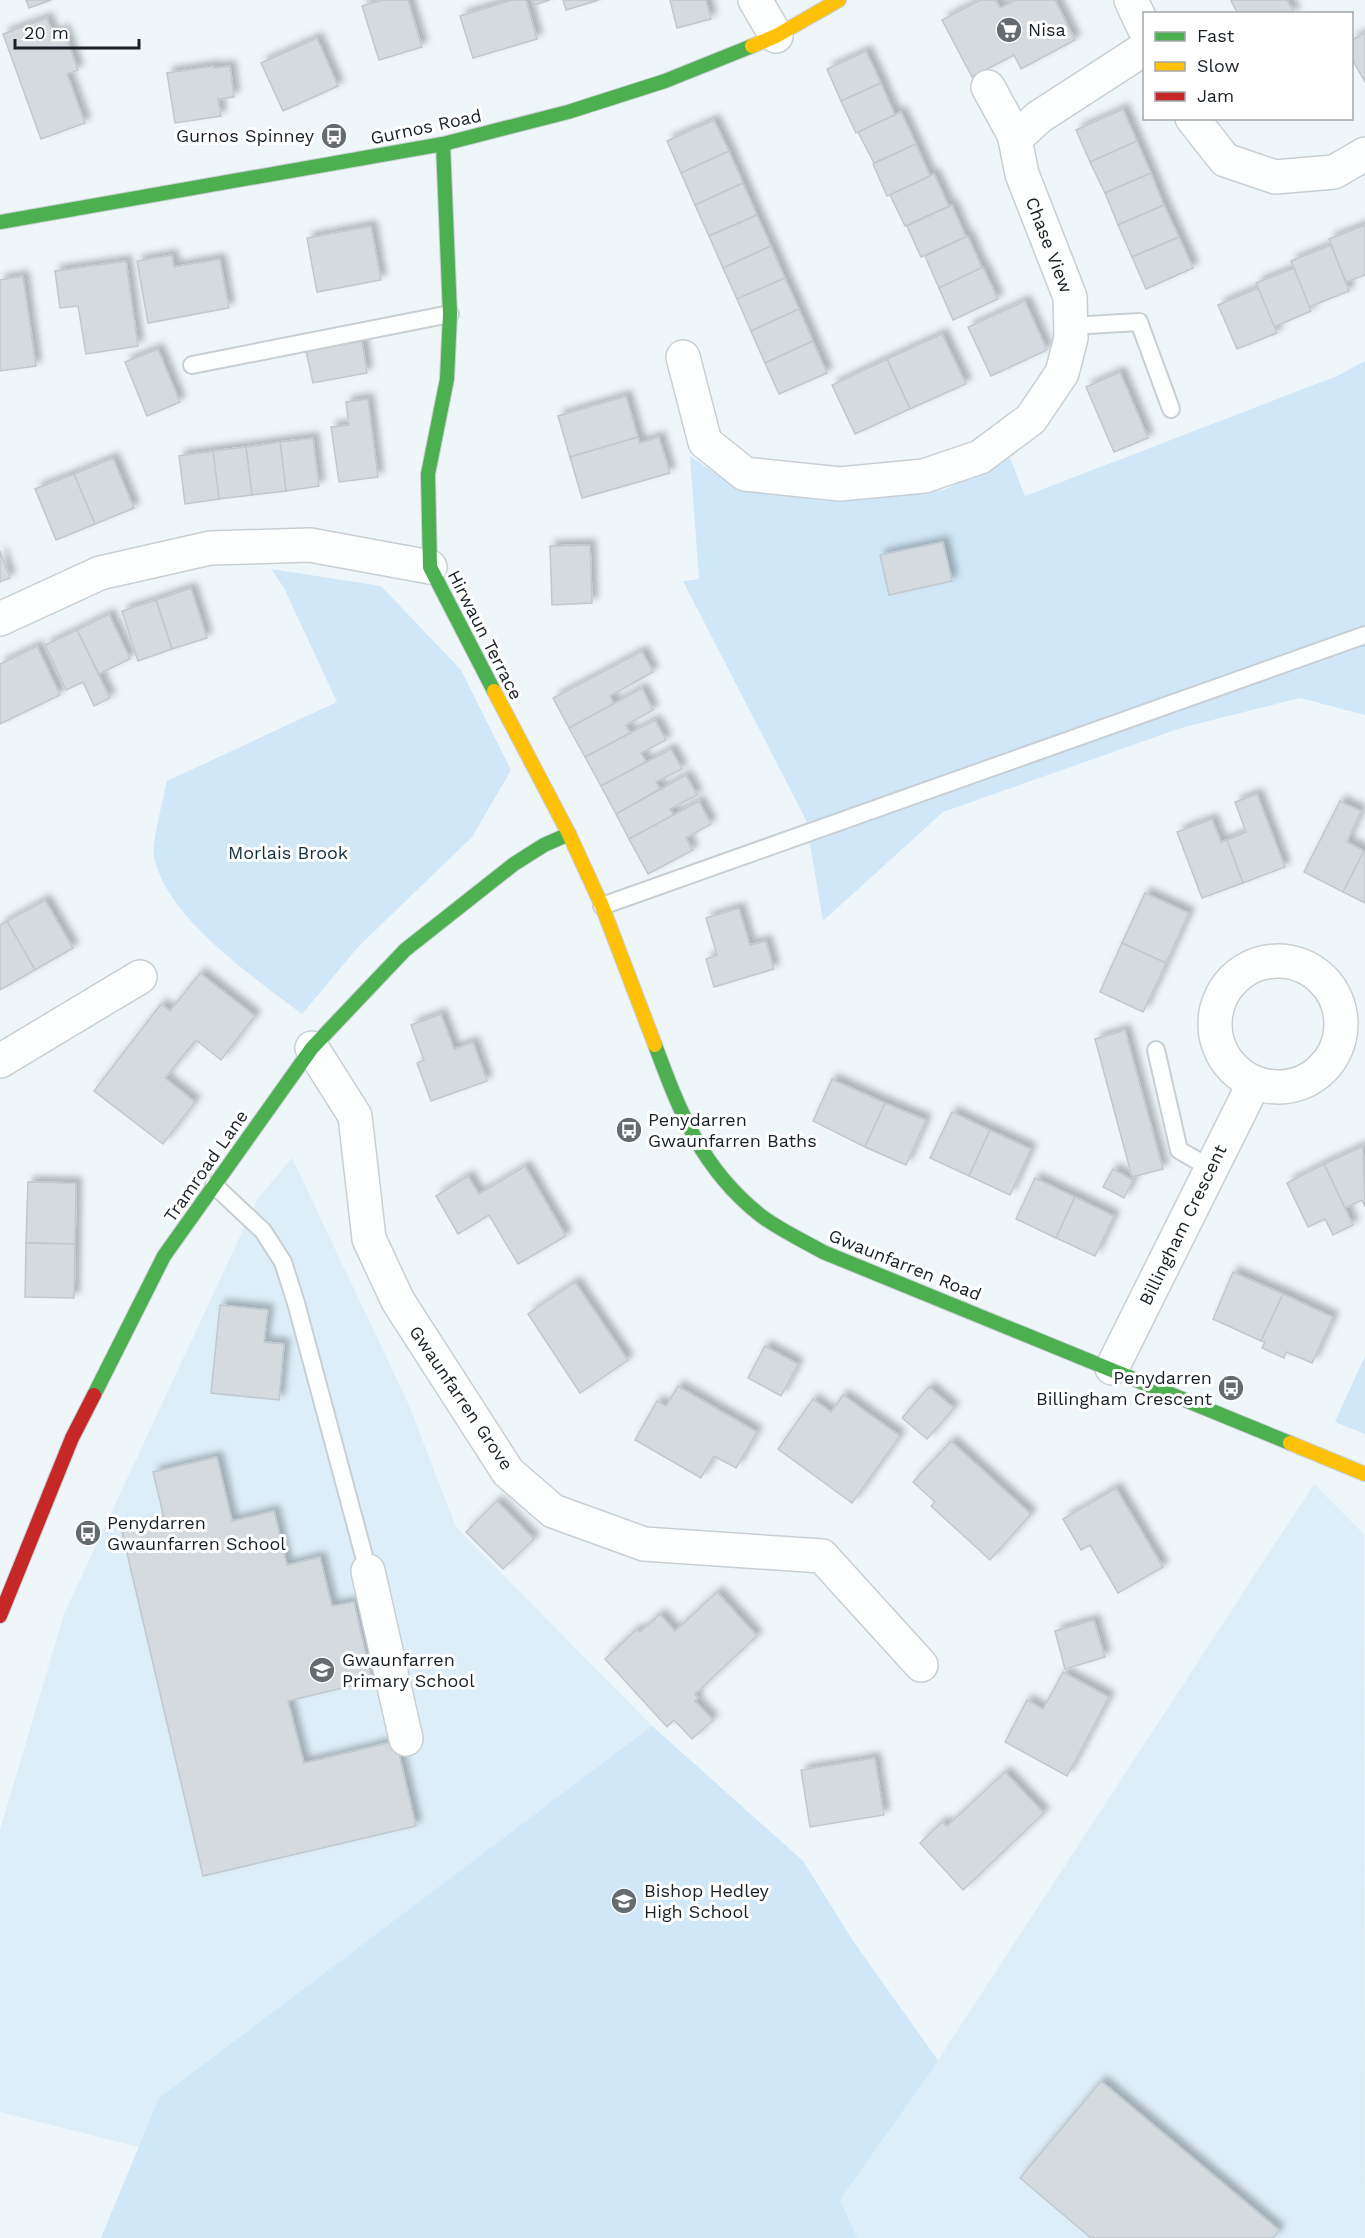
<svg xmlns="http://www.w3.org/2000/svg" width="1365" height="2238" viewBox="0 0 1365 2238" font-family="'Work Sans',sans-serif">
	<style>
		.built { fill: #deeef8 }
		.green { fill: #cfe7f6 }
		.building { fill: #d4dade; stroke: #c1c8cd; stroke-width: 1.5; filter: url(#shadow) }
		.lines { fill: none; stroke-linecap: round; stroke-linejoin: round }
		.lane-casing { stroke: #c8cfd4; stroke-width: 20 }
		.street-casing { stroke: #c8cfd4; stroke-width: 36 }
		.fast-casing { stroke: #c8cfd4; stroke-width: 16 }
		.slow-casing { stroke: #c8cfd4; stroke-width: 16 }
		.jam-casing { stroke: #c8cfd4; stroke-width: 16 }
		.lane { stroke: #fdfefe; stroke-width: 16 }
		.street { stroke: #fdfefe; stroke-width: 33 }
		.fast { stroke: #4caf50; stroke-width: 14 }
		.slow { stroke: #ffc107; stroke-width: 14 }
		.jam { stroke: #c62828; stroke-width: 14 }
		.labels { text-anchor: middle; stroke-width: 6; stroke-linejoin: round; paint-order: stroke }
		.poi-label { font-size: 18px; fill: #1a2126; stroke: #fff; text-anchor: start }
		.street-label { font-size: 18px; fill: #1a2126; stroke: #fff }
		.park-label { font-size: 18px; fill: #102e3e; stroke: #fff }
	</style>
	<defs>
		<filter id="shadow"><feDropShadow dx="5.5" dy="-5.5" stdDeviation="3" flood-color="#0004"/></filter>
	</defs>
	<rect width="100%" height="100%" fill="#eff6fa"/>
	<polygon class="built" points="292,1158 409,1405 456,1527 652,1726 803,1861 853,1941 938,2060 1314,1484 1364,1534 1365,2238 101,2238 139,2147 0,2112 0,1830 64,1614 258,1198"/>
	<g class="green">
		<polygon points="1365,361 1365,715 1300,698 1181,728 943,812 823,921 806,820 683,581 699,579 690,456 736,487 825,501 944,490 1010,458 1025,496 1337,376"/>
		<path d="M271,569L381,586L461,670L511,770L472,837L358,947L302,1014C255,978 167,919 154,857C151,845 164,796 167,781L337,702L284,588Z"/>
		<polygon points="1365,1356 1365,1434 1335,1422"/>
		<polygon points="652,1726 803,1861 853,1941 938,2061 840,2200 857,2238 101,2238 159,2098"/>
	</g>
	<g class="building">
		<polygon points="26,0 51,0 29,8"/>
		<polygon points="382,0 408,0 422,47 379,60 362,6"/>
		<polygon points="512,0 526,0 537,39 473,58 460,16"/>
		<polygon points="533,0 550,0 534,5"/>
		<polygon points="563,0 599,0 566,10"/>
		<polygon points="670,0 706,0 711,19 677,28"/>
		<polygon points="980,0 996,0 1000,8 1016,0 1055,0 1075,40 1021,69 1014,55 972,77 942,20"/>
		<polygon points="1233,0 1287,0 1295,14 1238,14 1231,1"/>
		<polygon points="47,18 53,34 64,30 78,70 67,74 85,123 41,139 3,34"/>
		<polygon points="1365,33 1365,82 1352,59 1352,40"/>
		<polygon points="317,38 338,86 283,111 261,63"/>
		<polygon points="866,51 881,83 841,101 827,69"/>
		<polygon points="214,66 214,68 230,66 234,97 218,99 221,116 175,123 167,73"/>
		<polygon points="881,83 895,115 856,133 841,101"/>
		<polygon points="1123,109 1137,141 1090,162 1076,130"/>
		<polygon points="901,112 916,144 874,163 858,132"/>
		<polygon points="714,120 729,151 681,173 667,141"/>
		<polygon points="1137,141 1151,173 1105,193 1090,162"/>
		<polygon points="916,144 930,176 887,196 873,164"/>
		<polygon points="729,151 743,183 695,205 681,173"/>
		<polygon points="1151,173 1164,205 1118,225 1105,193"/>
		<polygon points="934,174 949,206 905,226 890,195"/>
		<polygon points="743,183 757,215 709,236 695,205"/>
		<polygon points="952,205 966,237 921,257 907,226"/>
		<polygon points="1164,205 1179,237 1132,257 1118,225"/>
		<polygon points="757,215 771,246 723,268 709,236"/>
		<polygon points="1365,225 1365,275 1346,282 1329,239"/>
		<polygon points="371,226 381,280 317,292 307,238"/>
		<polygon points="968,236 982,268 939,288 925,256"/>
		<polygon points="1179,237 1193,268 1146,289 1132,257"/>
		<polygon points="1331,245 1349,291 1309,307 1291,261"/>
		<polygon points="771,246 785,278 737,299 723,268"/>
		<polygon points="172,255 174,267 220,259 229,308 148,323 137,261"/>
		<polygon points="126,261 138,346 86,354 78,306 60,308 55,271"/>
		<polygon points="983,267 998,299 953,320 939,288"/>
		<polygon points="1294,268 1311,311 1274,327 1256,283"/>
		<polygon points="23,276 36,366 0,371 0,280"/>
		<polygon points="785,278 799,309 751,331 737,299"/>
		<polygon points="1258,288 1277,333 1237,349 1218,305"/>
		<polygon points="1025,301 1047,350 991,376 968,327"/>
		<polygon points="799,309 813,341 765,363 751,331"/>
		<polygon points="942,334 966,384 910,409 887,359"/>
		<polygon points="362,341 367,373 313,383 306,351"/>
		<polygon points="813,341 827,373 779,394 765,363"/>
		<polygon points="158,349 180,402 147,416 125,362"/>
		<polygon points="887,359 910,409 855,434 832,385"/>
		<polygon points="1120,372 1148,438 1114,452 1086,387"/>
		<polygon points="626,396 638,437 570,457 558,416"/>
		<polygon points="368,399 378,477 339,482 331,427 349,425 346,402"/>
		<polygon points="638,437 640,443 659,437 670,473 582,498 570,457"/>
		<polygon points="313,438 319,486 286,491 280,442"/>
		<polygon points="280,442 286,491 252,495 246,447"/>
		<polygon points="246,447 252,495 219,499 213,451"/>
		<polygon points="213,451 219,499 185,504 179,456"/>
		<polygon points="113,458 134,508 95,524 74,474"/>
		<polygon points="74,474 95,524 56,540 35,489"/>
		<polygon points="943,542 952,581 889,595 880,555"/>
		<polygon points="590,545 592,603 552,605 550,546"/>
		<polygon points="0,551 10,578 0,582"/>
		<polygon points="191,588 207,638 172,649 156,600"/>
		<polygon points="156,600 172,649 138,661 122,611"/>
		<polygon points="109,614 130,659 99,674 77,630"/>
		<polygon points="77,630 110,698 94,706 83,682 66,690 45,645"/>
		<polygon points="37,646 60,695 0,724 0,664"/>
		<polygon points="642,651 653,672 610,696 614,704 569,728 553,698"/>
		<polygon points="642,688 653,710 626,725 630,733 585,757 569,728"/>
		<polygon points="655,720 666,740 641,753 646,762 601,786 585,757"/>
		<polygon points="671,749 682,769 656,782 660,789 616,814 601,786"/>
		<polygon points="686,775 697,795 670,809 674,815 629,839 616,814"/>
		<polygon points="1257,794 1285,867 1243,883 1227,840 1246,832 1235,802"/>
		<polygon points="699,801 711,824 686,838 693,850 648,874 629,839"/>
		<polygon points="1340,801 1361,811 1347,842 1364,851 1343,892 1304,872"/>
		<polygon points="1212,819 1221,842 1227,840 1243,883 1202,898 1177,832"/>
		<polygon points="1364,851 1365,851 1365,903 1343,892"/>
		<polygon points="1145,893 1189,913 1166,963 1122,943"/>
		<polygon points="45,900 73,948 35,970 7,921"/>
		<polygon points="739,908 750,945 766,941 774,969 714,987 706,959 717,955 706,918"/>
		<polygon points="7,921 35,970 0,990 0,925"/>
		<polygon points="1122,943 1166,963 1143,1012 1100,992"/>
		<polygon points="200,973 255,1016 221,1060 196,1040 165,1078 195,1102 163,1144 94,1091 161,1004 170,1011"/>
		<polygon points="441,1014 454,1049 473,1042 487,1081 431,1101 417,1063 424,1060 411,1025"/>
		<polygon points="1125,1030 1163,1169 1132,1177 1095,1039"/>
		<polygon points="832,1079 885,1103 865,1147 813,1121"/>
		<polygon points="885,1103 926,1120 906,1165 865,1147"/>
		<polygon points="952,1112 990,1130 969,1176 930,1158"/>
		<polygon points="990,1130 1031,1149 1010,1195 969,1176"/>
		<polygon points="1363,1146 1365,1207 1362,1200 1345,1208 1324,1164"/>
		<polygon points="1324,1164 1353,1225 1333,1235 1325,1219 1308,1227 1287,1183"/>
		<polygon points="525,1166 566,1236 518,1264 489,1215 458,1234 436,1196 468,1176 479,1194"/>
		<polygon points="1113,1169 1133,1180 1124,1198 1103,1187"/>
		<polygon points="1035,1178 1075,1197 1056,1238 1016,1219"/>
		<polygon points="28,1182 76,1183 75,1244 26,1243"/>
		<polygon points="1075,1197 1114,1216 1095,1256 1056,1238"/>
		<polygon points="26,1243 75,1244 74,1298 25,1297"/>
		<polygon points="1233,1272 1283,1294 1261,1341 1213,1319"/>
		<polygon points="575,1282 628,1360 580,1393 528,1314"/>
		<polygon points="1283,1294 1333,1317 1312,1363 1286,1352 1284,1358 1262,1348 1265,1342 1261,1341"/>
		<polygon points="220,1305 268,1310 264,1342 284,1344 279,1400 211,1393"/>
		<polygon points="765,1346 798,1364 781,1396 748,1378"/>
		<polygon points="678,1386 757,1432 736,1468 714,1456 701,1478 635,1440 657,1401 666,1406"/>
		<polygon points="929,1387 954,1408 927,1439 902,1418"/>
		<polygon points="843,1395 900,1436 852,1503 778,1449 813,1399 831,1412"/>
		<polygon points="951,1441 1031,1514 990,1560 931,1506 935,1502 913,1482"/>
		<polygon points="217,1457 232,1521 274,1511 287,1565 320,1557 332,1606 354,1602 372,1681 288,1701 304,1763 396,1741 416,1826 203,1876 122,1532 165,1522 153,1472"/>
		<polygon points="1116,1488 1163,1567 1118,1593 1090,1545 1081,1550 1063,1519"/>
		<polygon points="497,1501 534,1539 503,1569 466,1532"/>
		<polygon points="717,1592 757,1636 695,1694 698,1698 695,1701 713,1720 692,1739 674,1720 667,1727 605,1659 637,1629 640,1632 660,1614 675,1631"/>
		<polygon points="1094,1620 1105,1657 1065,1669 1055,1631"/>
		<polygon points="1063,1672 1109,1697 1067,1776 1005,1742 1027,1700 1043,1709"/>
		<polygon points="875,1758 884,1815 810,1827 801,1770"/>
		<polygon points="1005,1772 1044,1813 963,1890 920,1843 942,1822 947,1826"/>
		<polygon points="1101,2081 1279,2230 1273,2238 1091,2238 1020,2178"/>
	</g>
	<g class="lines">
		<g class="lane-casing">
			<g id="lane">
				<polyline points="1071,326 1139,322 1171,409"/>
				<polyline points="192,365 450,314"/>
				<polyline points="602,906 1365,635"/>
				<polyline points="1156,1050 1179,1150 1210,1168"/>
				<polyline points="214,1185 263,1231 283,1262 296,1303 368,1571"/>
			</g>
		</g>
		<g class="street-casing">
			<g id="street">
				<polyline points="755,0 776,36"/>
				<polyline points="1131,0 1144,28"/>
				<polyline points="988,87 1016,138"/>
				<polyline points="1192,118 1225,160 1275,177 1334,172 1365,154"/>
				<polyline points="683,357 705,442 745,474 840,484 924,476 980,457 1031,419 1062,373 1071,338 1070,297 1022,174 1015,139 1039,117 1144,49"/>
				<polyline points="0,619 100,573 210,548 310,545 430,567"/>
				<circle cx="1278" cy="1024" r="63"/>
				<polyline points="312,1048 355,1116 369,1239 398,1301 508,1472 553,1511 644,1544 822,1556 921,1665"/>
				<polyline points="0,1061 140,977"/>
				<polyline points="1112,1368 1254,1083"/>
				<polyline points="368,1571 406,1739"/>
			</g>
		</g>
		<g class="fast-casing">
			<g id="fast">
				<polyline points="443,144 450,314 447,379 428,474 430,567 494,691"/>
				<polyline points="0,222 443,144 568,112 665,81 752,46"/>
				<path d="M655,1045C680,1112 701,1168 760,1215C778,1229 802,1240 823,1252L1290,1443"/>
				<polyline points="94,1395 164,1256 312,1048 405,950 514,864 544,845 569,834"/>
			</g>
		</g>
		<g class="slow-casing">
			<g id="slow">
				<polyline points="752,46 776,36 839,0"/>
				<polyline points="494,691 569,834 602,906 655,1045"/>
				<polyline points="1290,1443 1365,1474"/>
			</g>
		</g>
		<g class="jam-casing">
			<polyline id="jam" points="0,1616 72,1438 94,1395"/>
		</g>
		<use href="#lane" class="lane"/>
		<use href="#street" class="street"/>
		<use href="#fast" class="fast"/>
		<use href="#slow" class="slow"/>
		<use href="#jam" class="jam"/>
	</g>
	<defs>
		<g id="supermarket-disc" transform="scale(1.35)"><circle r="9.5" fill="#656c70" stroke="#fff"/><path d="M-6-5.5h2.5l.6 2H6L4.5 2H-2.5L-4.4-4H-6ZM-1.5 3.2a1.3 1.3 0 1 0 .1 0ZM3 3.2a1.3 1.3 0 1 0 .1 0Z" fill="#fff"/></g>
		<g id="bus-disc" transform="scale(1.35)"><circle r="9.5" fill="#656c70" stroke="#fff"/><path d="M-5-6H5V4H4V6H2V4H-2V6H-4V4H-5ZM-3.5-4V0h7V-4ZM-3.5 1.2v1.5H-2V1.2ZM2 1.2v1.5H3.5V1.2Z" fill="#fff"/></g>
		<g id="school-disc" transform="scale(1.35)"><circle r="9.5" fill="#656c70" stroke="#fff"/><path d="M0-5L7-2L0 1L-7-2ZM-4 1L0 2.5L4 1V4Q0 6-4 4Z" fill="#fff"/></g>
	</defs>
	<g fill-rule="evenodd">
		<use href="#supermarket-disc" x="1009" y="30"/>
		<use href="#bus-disc" x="334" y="136"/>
		<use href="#bus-disc" x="629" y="1130"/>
		<use href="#bus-disc" x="1231" y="1388"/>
		<use href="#bus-disc" x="88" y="1533"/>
		<use href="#school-disc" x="322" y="1670"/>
		<use href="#school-disc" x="624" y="1901"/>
	</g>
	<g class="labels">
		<g class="poi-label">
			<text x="1028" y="36">Nisa</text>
			<text x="314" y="142" text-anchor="end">Gurnos Spinney</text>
			<text x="648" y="1126">Penydarren<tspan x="648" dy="21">Gwaunfarren Baths</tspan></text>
			<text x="1212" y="1384" text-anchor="end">Penydarren<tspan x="1212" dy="21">Billingham Crescent</tspan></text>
			<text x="107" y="1529">Penydarren<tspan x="107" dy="21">Gwaunfarren School</tspan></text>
			<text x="342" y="1666">Gwaunfarren<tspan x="342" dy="21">Primary School</tspan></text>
			<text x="644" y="1897">Bishop Hedley<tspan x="644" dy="21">High School</tspan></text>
		</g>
		<g class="street-label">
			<text transform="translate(426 127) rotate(-12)" y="6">Gurnos Road</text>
			<text transform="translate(1049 245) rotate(69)" y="6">Chase View</text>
			<text transform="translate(485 635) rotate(63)" y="6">Hirwaun Terrace</text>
			<text transform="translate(206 1166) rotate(-55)" y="6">Tramroad Lane</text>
			<text transform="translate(1183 1225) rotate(-64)" y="6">Billingham Crescent</text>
			<text transform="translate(905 1265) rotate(22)" y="6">Gwaunfarren Road</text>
			<text transform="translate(461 1398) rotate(56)" y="6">Gwaunfarren Grove</text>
		</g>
		<g class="park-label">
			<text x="288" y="859">Morlais Brook</text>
		</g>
	</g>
	<rect x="1143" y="12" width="210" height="108" fill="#ffffff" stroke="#a3a6a8" stroke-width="1.5"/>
	<rect x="1155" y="32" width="30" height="9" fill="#4caf50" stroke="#a3a6a8" stroke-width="1.5"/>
	<text x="1197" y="42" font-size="18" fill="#1a2126">Fast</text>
	<rect x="1155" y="62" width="30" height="9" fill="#ffc107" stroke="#a3a6a8" stroke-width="1.5"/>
	<text x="1197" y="72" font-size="18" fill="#1a2126">Slow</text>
	<rect x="1155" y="92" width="30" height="9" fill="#c62828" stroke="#a3a6a8" stroke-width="1.5"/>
	<text x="1197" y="102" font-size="18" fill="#1a2126">Jam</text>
	<path d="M15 39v9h124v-9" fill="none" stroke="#1a2126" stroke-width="3"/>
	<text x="24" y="39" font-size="18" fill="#1a2126" stroke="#ffffff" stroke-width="4.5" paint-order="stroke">20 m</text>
</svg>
